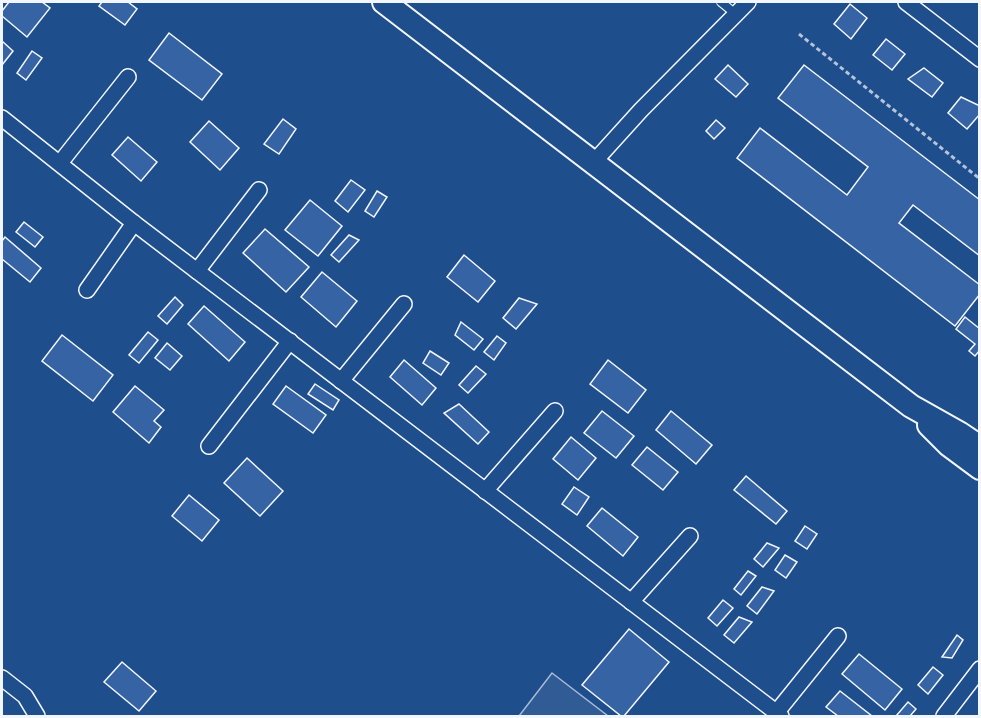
<svg xmlns="http://www.w3.org/2000/svg" width="981" height="718" viewBox="0 0 981 718" font-family="Spectral,serif">
	<style>
		.parking { fill: #305b95; stroke: #a8bbd7; stroke-width: 1.5 }
		.building { fill: #3563a3; stroke: #f2f6ff; stroke-width: 1.5 }
		.lines { fill: none; stroke-linecap: round; stroke-linejoin: round }
		.service-casing { stroke: #f2f6ff; stroke-width: 10 }
		.minor-casing { stroke: #f2f6ff; stroke-width: 18 }
		.secondary-casing { stroke: #f2f6ff; stroke-width: 26 }
		.path { stroke: #b3c4dc; stroke-width: 3; stroke-dasharray: 4.5 3; stroke-linecap: butt }
		.service { stroke: #1f4e8c; stroke-width: 8 }
		.minor { stroke: #1f4e8c; stroke-width: 15 }
		.secondary { stroke: #1f4e8c; stroke-width: 22 }
	</style>
	<rect width="100%" height="100%" fill="#1f4e8c"/>
	<polygon class="parking" points="552,673 608,716 519,716"/>
	<g class="building">
		<polygon points="9,2 42,2 50,8 27,37 2,16 2,11"/>
		<polygon points="102,2 128,2 137,9 125,25 99,6"/>
		<polygon points="850,4 867,18 851,39 834,24"/>
		<polygon points="169,33 222,74 202,100 149,60"/>
		<polygon points="886,39 905,54 892,70 873,55"/>
		<polygon points="2,41 13,51 2,65"/>
		<polygon points="32,51 42,58 26,80 17,73"/>
		<polygon points="728,65 748,84 736,97 715,79"/>
		<polygon points="804,65 980,200 980,256 913,205 899,223 980,285 980,294 955,326 737,158 760,128 847,195 868,167 778,98"/>
		<polygon points="924,68 943,83 932,97 908,79"/>
		<polygon points="961,97 980,106 980,114 967,129 948,113"/>
		<polygon points="283,119 296,129 279,154 264,144"/>
		<polygon points="716,120 725,128 714,139 706,131"/>
		<polygon points="209,121 239,148 220,170 190,142"/>
		<polygon points="128,137 157,162 141,181 112,155"/>
		<polygon points="351,180 365,190 348,212 335,201"/>
		<polygon points="377,191 387,197 374,217 365,211"/>
		<polygon points="310,200 342,226 318,256 285,230"/>
		<polygon points="24,222 43,237 35,247 16,232"/>
		<polygon points="265,229 309,267 286,292 243,253"/>
		<polygon points="349,235 359,240 339,262 331,255"/>
		<polygon points="5,237 41,268 30,282 2,259 2,241"/>
		<polygon points="464,255 495,281 478,302 447,277"/>
		<polygon points="322,272 357,301 336,327 301,297"/>
		<polygon points="175,297 183,305 167,324 158,316"/>
		<polygon points="519,298 537,304 516,329 503,318"/>
		<polygon points="204,306 245,342 229,361 188,324"/>
		<polygon points="965,317 980,329 980,350 975,356 969,351 975,344 956,329"/>
		<polygon points="461,322 483,339 474,350 455,335"/>
		<polygon points="148,332 158,340 139,363 129,355"/>
		<polygon points="62,335 113,375 93,401 42,361"/>
		<polygon points="497,336 506,343 494,360 484,352"/>
		<polygon points="167,343 182,356 170,370 155,358"/>
		<polygon points="430,351 449,363 441,375 423,363"/>
		<polygon points="404,360 436,388 422,405 390,377"/>
		<polygon points="608,360 646,390 628,413 590,384"/>
		<polygon points="476,366 486,374 468,393 459,385"/>
		<polygon points="315,384 339,400 333,410 308,394"/>
		<polygon points="135,386 164,410 154,421 161,427 149,443 113,412"/>
		<polygon points="286,386 326,415 313,433 273,404"/>
		<polygon points="459,404 489,432 478,444 444,413"/>
		<polygon points="602,411 634,436 616,458 584,433"/>
		<polygon points="671,411 712,445 696,464 656,430"/>
		<polygon points="571,437 596,458 578,480 553,459"/>
		<polygon points="647,447 678,472 663,490 632,465"/>
		<polygon points="247,458 283,491 260,516 224,483"/>
		<polygon points="746,476 787,511 776,524 734,490"/>
		<polygon points="574,487 589,497 577,515 562,504"/>
		<polygon points="189,495 219,520 202,541 172,516"/>
		<polygon points="602,508 638,537 623,556 587,526"/>
		<polygon points="805,526 817,534 807,549 795,541"/>
		<polygon points="767,543 779,548 763,567 754,559"/>
		<polygon points="785,555 797,562 786,578 775,570"/>
		<polygon points="748,571 756,576 741,595 734,589"/>
		<polygon points="762,587 774,591 757,614 747,606"/>
		<polygon points="723,600 733,608 717,626 708,618"/>
		<polygon points="739,617 752,622 734,643 724,635"/>
		<polygon points="629,629 669,662 624,716 621,716 582,685"/>
		<polygon points="957,635 963,640 952,658 942,657"/>
		<polygon points="859,654 902,689 885,710 842,674"/>
		<polygon points="122,662 156,691 139,711 104,682"/>
		<polygon points="933,667 943,675 928,694 918,685"/>
		<polygon points="840,691 872,716 838,716 826,707"/>
		<polygon points="908,702 916,709 910,716 896,716"/>
	</g>
	<g class="lines">
		<g class="service-casing">
			<polyline id="service" points="721,2 737,15"/>
		</g>
		<g class="minor-casing">
			<g id="minor">
				<polyline points="906,2 980,59"/>
				<polyline points="2,118 134,223 781,716"/>
				<polyline points="60,163 128,77"/>
				<polyline points="593,163 641,110 748,2"/>
				<polyline points="197,271 259,190"/>
				<polyline points="87,290 134,223"/>
				<polyline points="341,381 404,304"/>
				<polyline points="209,446 290,341"/>
				<polyline points="485,491 555,411"/>
				<polyline points="631,602 690,536"/>
				<polyline points="2,678 25,696 37,716"/>
				<polyline points="776,713 838,636"/>
				<polyline points="944,716 980,669"/>
			</g>
		</g>
		<g class="secondary-casing">
			<g id="secondary">
				<polyline points="384,2 911,406 959,433 980,447"/>
				<polyline points="929,425 949,445 980,468"/>
			</g>
		</g>
		<polyline class="path" points="799,34 980,179"/>
		<use href="#service" class="service"/>
		<use href="#minor" class="minor"/>
		<use href="#secondary" class="secondary"/>
	</g>
	<rect width="981" height="718" fill="none" stroke="#f2f6ff" stroke-width="6"/>
</svg>
